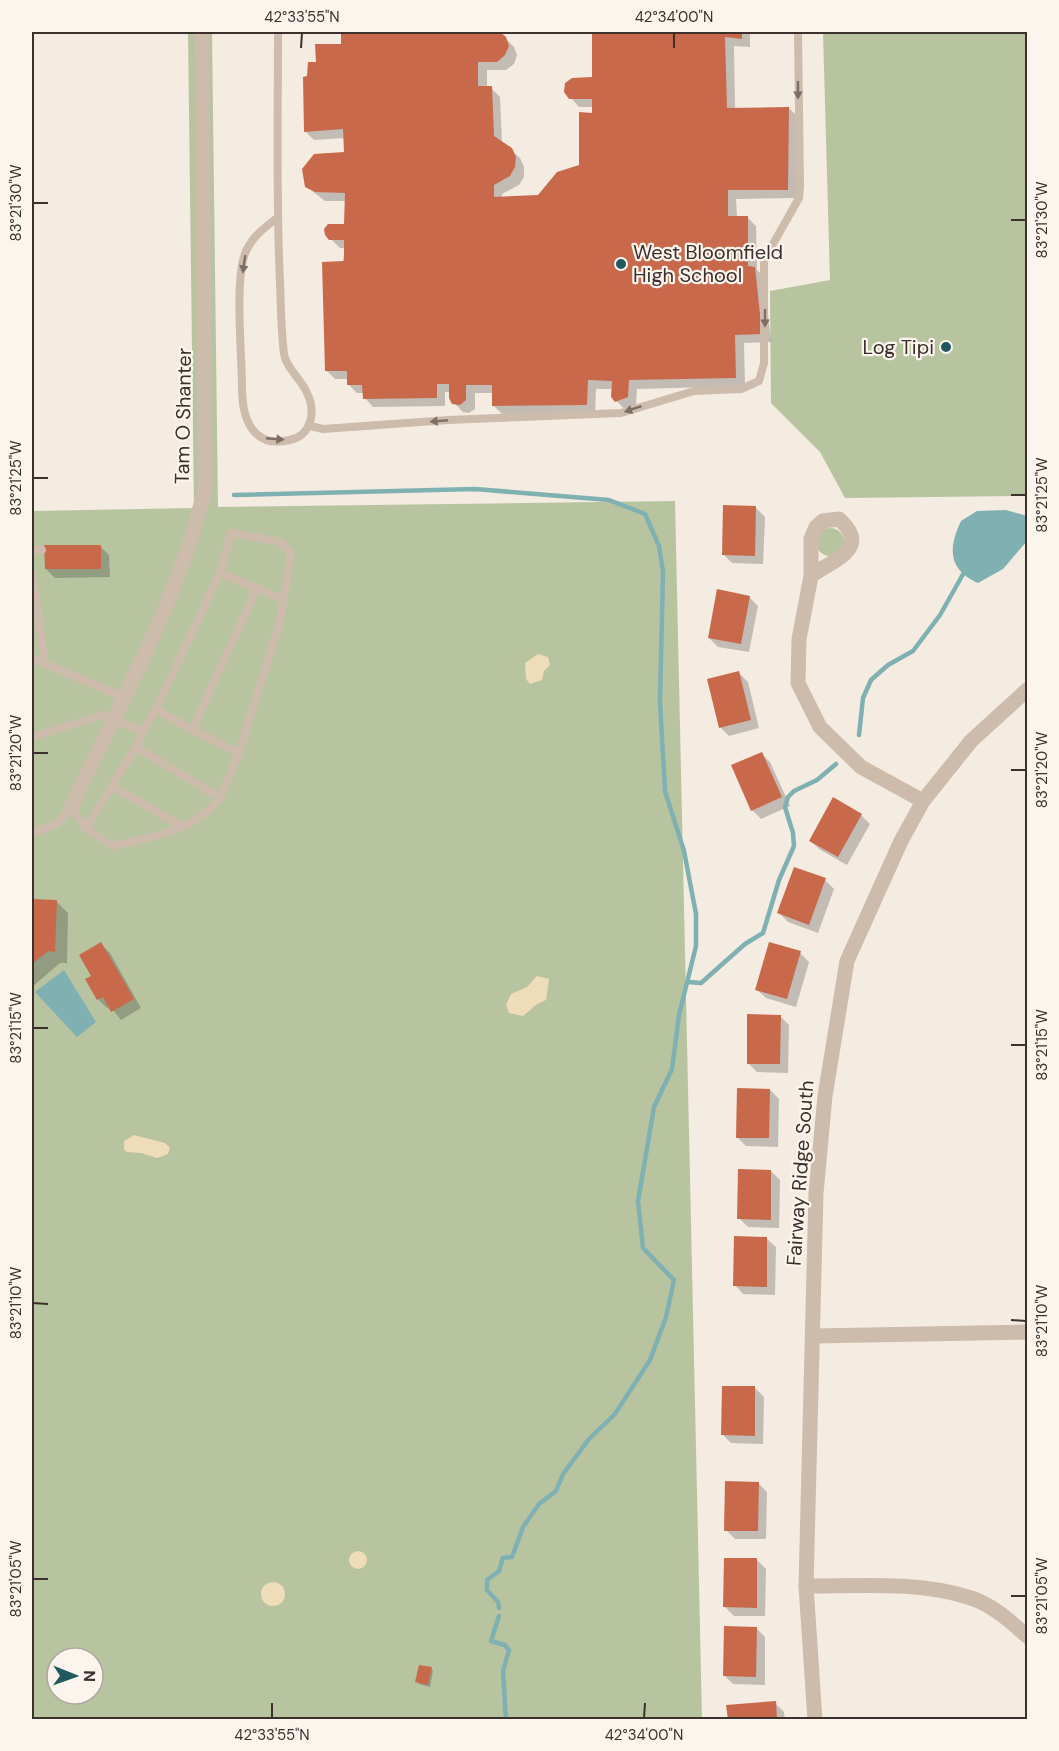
<svg xmlns="http://www.w3.org/2000/svg" width="1059" height="1751" viewBox="0 0 1059 1751" font-family="'DM Sans',sans-serif">
	<style>
		.green { fill: #b8c4a0; fill-rule: evenodd }
		.sand { fill: #efdcb8 }
		.water { fill: #7fb0b2 }
		.shadow { fill: #0003 }
		.lines { fill: none; stroke-linecap: round; stroke-linejoin: round }
		.stream { stroke: #7fb0b2; stroke-width: 4.5 }
		.building { fill: #c8694b }
		.lane { stroke: #cdbbac; stroke-width: 8 }
		.street { stroke: #cdbbac; stroke-width: 15 }
		.oneway { fill: #7d6f65 }
		.ticks { fill: none; stroke: #3b302b; stroke-width: 2 }
		.poi-dot { fill: #1f5a5e; stroke: #fbf5ee; stroke-width: 2 }
		.labels { text-anchor: middle; stroke-width: 4.5; stroke-linejoin: round; paint-order: stroke }
		.poi-label { font-size: 20px; fill: #3b302b; stroke: #fbf5ee; text-anchor: start }
		.street-label { font-size: 20px; fill: #3b302b; stroke: #fbf5ee }
		.neatline { fill: none; stroke: #3b302b; stroke-width: 2 }
		.ticks-label { font-size: 15px; text-anchor: middle; fill: #3b302b }
	</style>
	<rect width="100%" height="100%" fill="#f4ebe1"/>
	<g class="green">
		<path d="M188,32H212L218,507L675,501L702,1719H32V511L194,508ZM57,1658H93V1694H57Z"/>
		<polygon points="823,32 1027,32 1027,496 845,498 820,452 771,403 770,291 830,280"/>
		<circle cx="830" cy="542" r="14"/>
	</g>
	<g class="sand">
		<polygon points="538,654 548,657 550,665 544,671 542,680 530,684 526,679 525,663"/>
		<polygon points="537,976 549,979 546,1000 537,1004 523,1016 509,1013 506,1005 511,994 527,987"/>
		<polygon points="134,1135 165,1143 170,1148 168,1154 157,1158 141,1153 127,1152 124,1149 124,1141"/>
		<circle cx="358" cy="1560" r="9"/>
		<circle cx="273" cy="1594" r="12"/>
	</g>
	<g class="water">
		<path d="M1006,510L1027,516V541L1003,569L978,583C948,570 948,548 961,521L977,511Z"/>
		<polygon points="64,970 96,1022 77,1037 35,992"/>
	</g>
	<g class="shadow">
		<polygon points="342,32 499,32 514,47 517,55 514,64 506,70 487,70 487,88 491,88 500,97 502,143 520,158 524,167 524,177 519,185 502,194 502,198 539,197 580,166 593,107 579,107 570,97 594,78 593,32 750,32 750,47 734,46 735,109 789,108 798,117 796,198 736,199 737,218 747,217 756,226 757,270 764,277 771,342 744,343 745,386 637,389 636,405 625,410 613,397 613,389 596,389 595,413 502,414 493,405 493,393 475,393 475,409 469,413 463,412 454,403 451,392 445,392 445,406 373,407 365,398 364,393 357,393 348,384 349,379 335,379 326,370 345,248 340,248 326,234 346,226 346,201 325,201 307,187 345,154 345,138 314,140 305,131 309,77 317,63 342,45"/>
		<polygon points="756,508 765,517 763,564 732,563 723,554"/>
		<polygon points="100,546 109,555 110,577 55,578 46,569"/>
		<polygon points="749,597 758,606 749,652 718,647 709,638"/>
		<polygon points="739,673 748,682 759,728 729,736 720,727"/>
		<polygon points="762,754 770,762 790,806 761,819 752,810"/>
		<polygon points="861,815 870,824 847,865 819,849 810,840"/>
		<polygon points="825,880 834,889 818,933 788,922 779,913"/>
		<polygon points="32,900 56,901 68,913 67,963 60,963 32,987"/>
		<polygon points="101,944 110,953 141,1008 121,1020 110,1006 107,1008 98,999 93,976"/>
		<polygon points="800,953 809,962 796,1007 766,998 757,990"/>
		<polygon points="780,1016 789,1025 788,1073 757,1072 748,1063"/>
		<polygon points="770,1090 779,1099 778,1147 746,1146 737,1137"/>
		<polygon points="771,1171 780,1180 779,1228 748,1227 739,1218"/>
		<polygon points="767,1239 776,1247 775,1295 743,1294 735,1285"/>
		<polygon points="755,1388 764,1397 763,1444 731,1443 723,1435"/>
		<polygon points="758,1483 767,1492 766,1539 735,1539 726,1530"/>
		<polygon points="757,1560 766,1569 765,1616 734,1616 725,1607"/>
		<polygon points="756,1628 765,1637 765,1685 733,1684 724,1675"/>
		<polygon points="431,1669 433,1671 430,1687 419,1684 417,1682"/>
		<polygon points="775,1703 784,1712 785,1720 729,1720"/>
	</g>
	<g class="lines">
		<g class="stream">
			<polyline points="234,495 475,489 609,500 645,514 659,546 663,572 660,702 665,791 684,851 696,914 696,946 679,1015 672,1069 654,1107 638,1201 643,1248 674,1280 666,1317 650,1360 615,1414 589,1439 563,1474 556,1491 539,1504 523,1527 512,1557 503,1558 499,1571 487,1580 487,1590 498,1602 499,1608"/>
			<polyline points="859,735 863,698 871,680 888,665 913,651 940,615 966,569"/>
			<polyline points="688,982 701,983 745,944 763,933 779,880 794,846 793,833 785,807 788,797 794,791 817,780 836,764"/>
			<polyline points="499,1616 491,1641 505,1645 509,1650 503,1671 506,1720"/>
		</g>
	</g>
	<g class="building">
		<polygon points="341,32 500,32 506,37 509,46 505,55 497,62 478,62 478,86 492,86 494,136 512,148 516,157 515,167 510,176 494,185 494,197 538,195 557,172 579,165 579,112 592,113 592,99 569,99 564,92 565,83 572,78 592,77 592,32 742,32 742,39 725,37 727,108 789,107 788,190 728,190 728,216 748,216 748,266 755,267 762,334 735,335 736,378 629,380 628,397 615,402 611,397 612,381 588,380 587,405 492,406 492,385 466,385 466,400 460,405 452,404 449,398 449,384 437,384 437,398 363,399 362,385 347,385 347,371 325,371 322,262 344,261 344,240 329,240 325,235 324,229 328,224 344,224 345,193 315,192 305,187 302,169 314,154 344,152 343,129 304,132 303,77 307,76 308,62 316,62 315,44 341,44"/>
		<polygon points="723,505 756,506 755,556 722,555"/>
		<polygon points="44,545 101,545 101,569 45,569"/>
		<polygon points="717,589 750,596 741,644 708,638"/>
		<polygon points="739,671 751,720 719,728 707,679"/>
		<polygon points="762,752 782,797 751,811 731,765"/>
		<polygon points="833,797 862,814 838,857 809,841"/>
		<polygon points="794,867 826,878 809,925 777,913"/>
		<polygon points="32,899 57,900 55,952 48,951 32,964"/>
		<polygon points="101,942 134,999 111,1012 103,997 97,1000 85,979 91,976 79,955"/>
		<polygon points="769,942 801,951 787,999 755,990"/>
		<polygon points="747,1014 781,1015 780,1064 747,1064"/>
		<polygon points="737,1088 770,1089 769,1138 736,1138"/>
		<polygon points="738,1169 771,1170 771,1220 737,1219"/>
		<polygon points="734,1236 767,1237 767,1287 733,1286"/>
		<polygon points="722,1386 755,1386 755,1436 721,1435"/>
		<polygon points="725,1481 759,1482 758,1531 724,1531"/>
		<polygon points="724,1558 757,1558 757,1608 723,1607"/>
		<polygon points="724,1626 757,1627 756,1677 723,1676"/>
		<polygon points="419,1665 432,1667 428,1685 415,1682"/>
		<polygon points="776,1701 777,1720 728,1720 726,1705"/>
	</g>
	<g class="lines">
		<g class="lane">
			<path d="M277,218C264,228 253,236 246,251C234,278 242,355 242,387C242,418 252,449 290,440C312,435 316,411 307,393C302,380 286,368 284,354C281,330 281,306 280,282C276,198 278,115 278,32"/>
			<polyline points="310,426 323,429 448,420 621,413 694,391 741,389 759,381 764,363 764,260 799,198 800,187 798,32"/>
			<polyline points="32,550 42,550"/>
			<polyline points="32,573 45,664"/>
			<polyline points="220,573 284,600"/>
			<polyline points="32,658 123,697"/>
			<polyline points="156,709 192,730"/>
			<polyline points="143,731 156,709 220,573 231,533 281,542 291,553 280,621 239,753 220,798"/>
			<path d="M32,737L102,715L143,731L136,747L220,798C196,830 150,838 112,846L86,828L71,808L57,824L32,833"/>
			<polyline points="239,753 192,730 257,588"/>
			<polyline points="112,786 181,826"/>
			<polyline points="86,828 136,747"/>
		</g>
		<g class="street">
			<path d="M811,576C830,561 873,550 839,519L823,521L816,527L811,539V576L799,639L798,683L820,727L861,767L923,801"/>
			<path d="M71,808C119,703 179,601 205,488L202,32"/>
			<polyline points="813,1336 1028,1332"/>
			<path d="M806,1586C860,1586 919,1581 971,1598C993,1605 1011,1622 1028,1637"/>
			<polyline points="815,1720 806,1586 816,1193 825,1096 847,961 901,841 923,801 971,741 1028,689"/>
		</g>
	</g>
	<defs><path id="oneway-solid" d="M-6-.8H1V-3.2L6.5 0L1 3.2V.8H-6Z" transform="scale(1.5)"/></defs>
	<g class="oneway">
		<use href="#oneway-solid" transform="translate(798 90) rotate(90)"/>
		<use href="#oneway-solid" transform="translate(244 264) rotate(98)"/>
		<use href="#oneway-solid" transform="translate(765 318) rotate(90)"/>
		<use href="#oneway-solid" transform="translate(633 409) rotate(161)"/>
		<use href="#oneway-solid" transform="translate(439 421) rotate(175)"/>
		<use href="#oneway-solid" transform="translate(275 439) rotate(5)"/>
	</g>
	<path class="ticks" d="M301,48L302,33M674,48V33M33,203H48M1011,220H1026M33,478H48M1011,495H1026M33,753H48M1011,770H1026M33,1028H48M1011,1045H1026M33,1303L48,1304M1011,1320L1026,1321M33,1579H48M1011,1596H1026M272,1718V1703M644,1718L645,1703"/>
	<g class="poi-dot">
		<circle cx="621" cy="264" r="6"/>
		<circle cx="946" cy="347" r="6"/>
	</g>
	<g class="labels">
		<g class="poi-label">
			<text x="633" y="259">West Bloomfield<tspan x="633" dy="23">High School</tspan></text>
			<text x="934" y="354" text-anchor="end">Log Tipi</text>
		</g>
		<g class="street-label">
			<text transform="translate(183 416) rotate(-89)" y="7">Tam O Shanter</text>
			<text transform="translate(800 1173) rotate(-86)" y="7">Fairway Ridge South</text>
		</g>
	</g>
	<rect width="1059" height="1751" fill="none" stroke="#fbf5ee" stroke-width="66"/>
	<g transform="translate(75 1676) rotate(91)"><circle r="28" fill="#fbf5ee" stroke="#aea6a0" stroke-width="1.5"/>
	<path d="M0-4.5L10 22L0 15L-10 22Z" fill="#1f5a5e"/>
	<text y="-9" font-size="16" font-weight="bold" text-anchor="middle" fill="#3b302b">N</text>
	</g>
	<rect x="33" y="33" width="993" height="1685" class="neatline"/>
	<g class="ticks-label">
		<text x="302" y="22">42°33'55"N</text>
		<text x="674" y="22">42°34'00"N</text>
		<text transform="translate(16 203) rotate(-90)" y="5">83°21'30"W</text>
		<text transform="translate(1042 220) rotate(-90)" y="5">83°21'30"W</text>
		<text transform="translate(16 478) rotate(-90)" y="5">83°21'25"W</text>
		<text transform="translate(1042 495) rotate(-90)" y="5">83°21'25"W</text>
		<text transform="translate(16 753) rotate(-90)" y="5">83°21'20"W</text>
		<text transform="translate(1042 770) rotate(-90)" y="5">83°21'20"W</text>
		<text transform="translate(16 1028) rotate(-90)" y="5">83°21'15"W</text>
		<text transform="translate(1042 1045) rotate(-90)" y="5">83°21'15"W</text>
		<text transform="translate(16 1303) rotate(-90)" y="5">83°21'10"W</text>
		<text transform="translate(1042 1321) rotate(-90)" y="5">83°21'10"W</text>
		<text transform="translate(16 1579) rotate(-90)" y="5">83°21'05"W</text>
		<text transform="translate(1042 1596) rotate(-90)" y="5">83°21'05"W</text>
		<text x="272" y="1740">42°33'55"N</text>
		<text x="644" y="1740">42°34'00"N</text>
	</g>
</svg>
